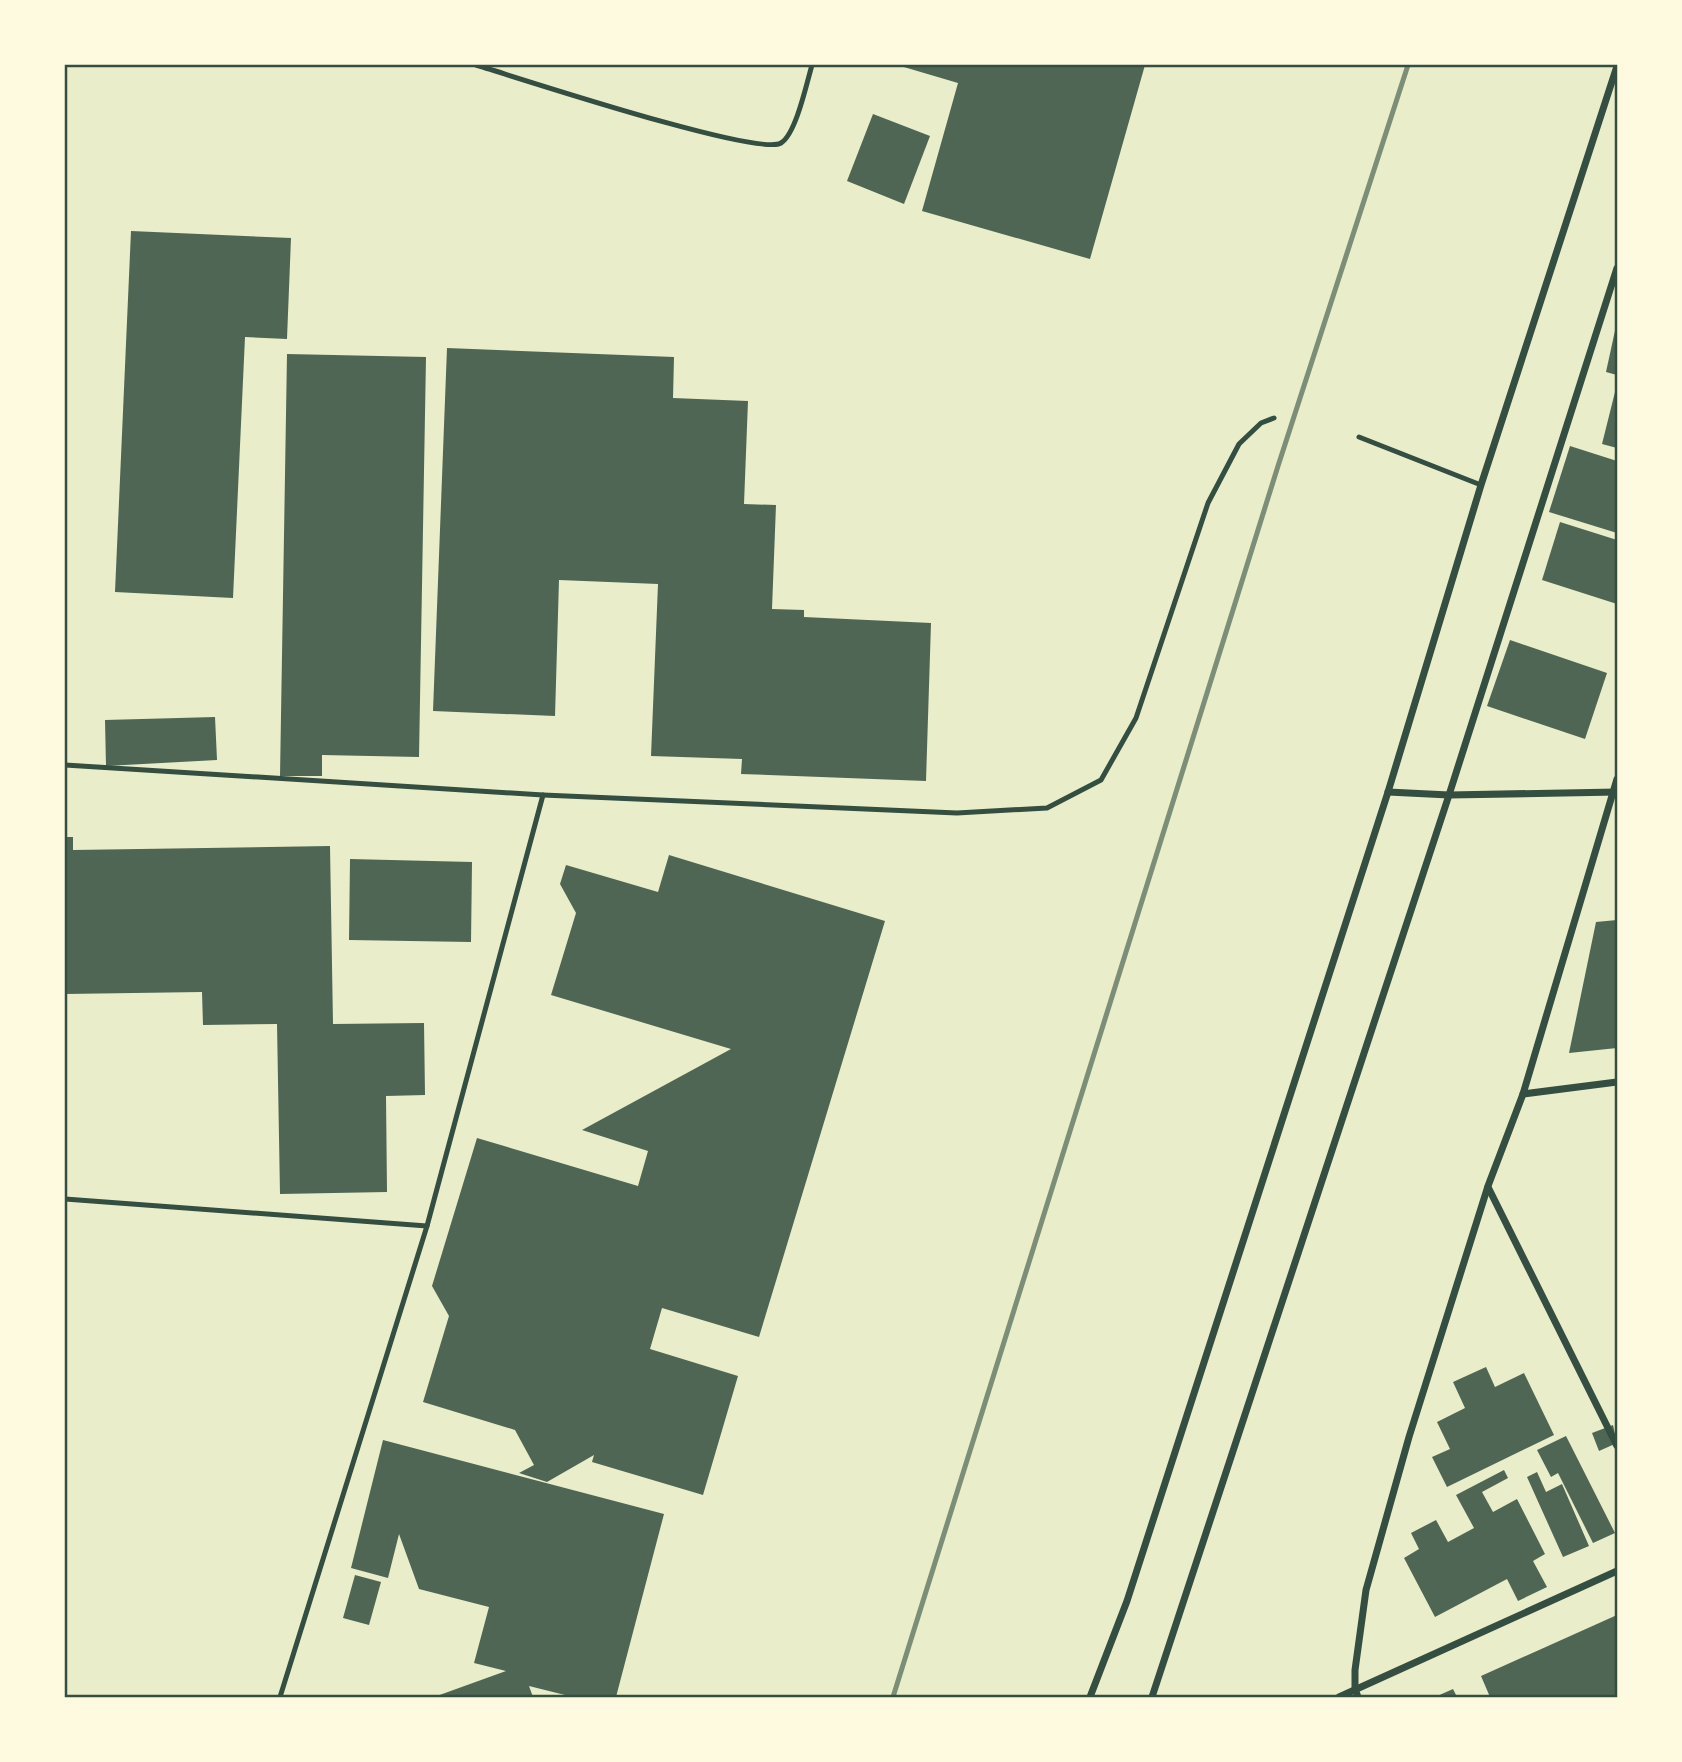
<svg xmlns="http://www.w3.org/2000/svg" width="1682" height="1762" viewBox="0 0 1682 1762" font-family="'Source Sans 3',sans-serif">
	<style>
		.building { fill: #4f6655 }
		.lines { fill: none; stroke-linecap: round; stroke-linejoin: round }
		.service { stroke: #344e41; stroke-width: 5 }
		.minor { stroke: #344e41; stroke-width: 7 }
		.rail { stroke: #7c8e77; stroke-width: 5 }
		.neatline { fill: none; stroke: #344e41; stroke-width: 2.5 }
	</style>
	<rect width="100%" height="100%" fill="#e9edc9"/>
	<g class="building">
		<polygon points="897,65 1145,65 1090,259 922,211 958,83"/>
		<polygon points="873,114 930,136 904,204 847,181"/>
		<polygon points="131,231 291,238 287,339 245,337 233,598 115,592"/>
		<polygon points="1616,326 1617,326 1617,375 1606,372"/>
		<polygon points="447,348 674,357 673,398 748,401 744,504 776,505 772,609 804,610 804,617 931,623 926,781 741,774 742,759 651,756 658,584 559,580 555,716 433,711"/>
		<polygon points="287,354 426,357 419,757 322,755 322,776 280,776"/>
		<polygon points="1616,388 1617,388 1617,448 1602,444"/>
		<polygon points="1570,446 1617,461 1617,533 1549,512"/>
		<polygon points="1560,522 1617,540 1617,604 1542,580"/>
		<polygon points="1510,640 1607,673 1585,739 1487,706"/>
		<polygon points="215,717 217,760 106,766 105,720"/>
		<polygon points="65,837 73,837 73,850 330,846 333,1024 424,1023 425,1095 386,1096 387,1192 280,1194 277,1024 203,1025 202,992 65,994"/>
		<polygon points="669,855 885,921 759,1337 662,1308 650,1349 738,1376 703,1495 592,1462 594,1455 547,1482 519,1473 534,1465 515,1430 423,1402 449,1316 432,1286 477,1138 638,1186 648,1151 582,1130 731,1049 551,995 576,913 560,884 566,865 658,892"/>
		<polygon points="350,859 472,862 471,942 349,940"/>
		<polygon points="1617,920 1617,1048 1569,1053 1596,922"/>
		<polygon points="1486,1367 1495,1387 1524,1373 1554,1435 1447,1487 1432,1457 1450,1449 1437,1422 1465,1408 1453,1382"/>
		<polygon points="1613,1425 1617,1443 1599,1451 1592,1433"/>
		<polygon points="1566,1436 1615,1533 1593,1543 1558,1473 1551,1477 1537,1450"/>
		<polygon points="383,1440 664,1514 616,1697 573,1697 529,1686 533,1697 434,1697 506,1671 474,1663 489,1607 419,1589 399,1534 388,1578 351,1568"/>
		<polygon points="1504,1470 1508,1478 1482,1492 1493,1512 1517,1499 1545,1554 1533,1561 1547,1587 1518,1601 1507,1579 1435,1617 1404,1558 1419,1549 1411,1533 1436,1520 1448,1542 1474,1528 1456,1495"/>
		<polygon points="1537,1472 1546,1492 1562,1484 1589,1546 1563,1557 1527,1477"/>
		<polygon points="355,1575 381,1582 369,1625 343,1618"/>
		<polygon points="1617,1615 1617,1697 1490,1697 1481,1676"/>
		<polygon points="1453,1689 1457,1697 1435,1697"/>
	</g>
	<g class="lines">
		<g class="service">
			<path d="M476,65C516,77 758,157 781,143C796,134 807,82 812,65"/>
			<polyline points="1359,437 1481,485"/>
			<polyline points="65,765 543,795 957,813 1047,808 1101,780 1136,718 1208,503 1239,444 1261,423 1274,418"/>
			<polyline points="65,1199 427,1226"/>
			<polyline points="280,1697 427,1226 543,795"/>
		</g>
		<g class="minor">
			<polyline points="1388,792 1449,795 1617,792"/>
			<polyline points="1523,1094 1617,1082"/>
			<polyline points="1488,1187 1617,1446"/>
			<polyline points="1090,1697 1127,1601 1388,792 1481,485 1617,66"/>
			<polyline points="1152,1697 1449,795 1617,268"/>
			<polyline points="1339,1697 1617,1571"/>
			<polyline points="1358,1697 1355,1689 1355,1670 1366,1590 1409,1437 1488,1186 1523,1094 1617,779"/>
		</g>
		<polyline class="rail" points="893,1697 1278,466 1408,65"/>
	</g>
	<rect width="1682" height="1762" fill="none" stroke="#fefae0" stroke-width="133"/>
	<rect x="66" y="66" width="1550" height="1630" class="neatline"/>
</svg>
